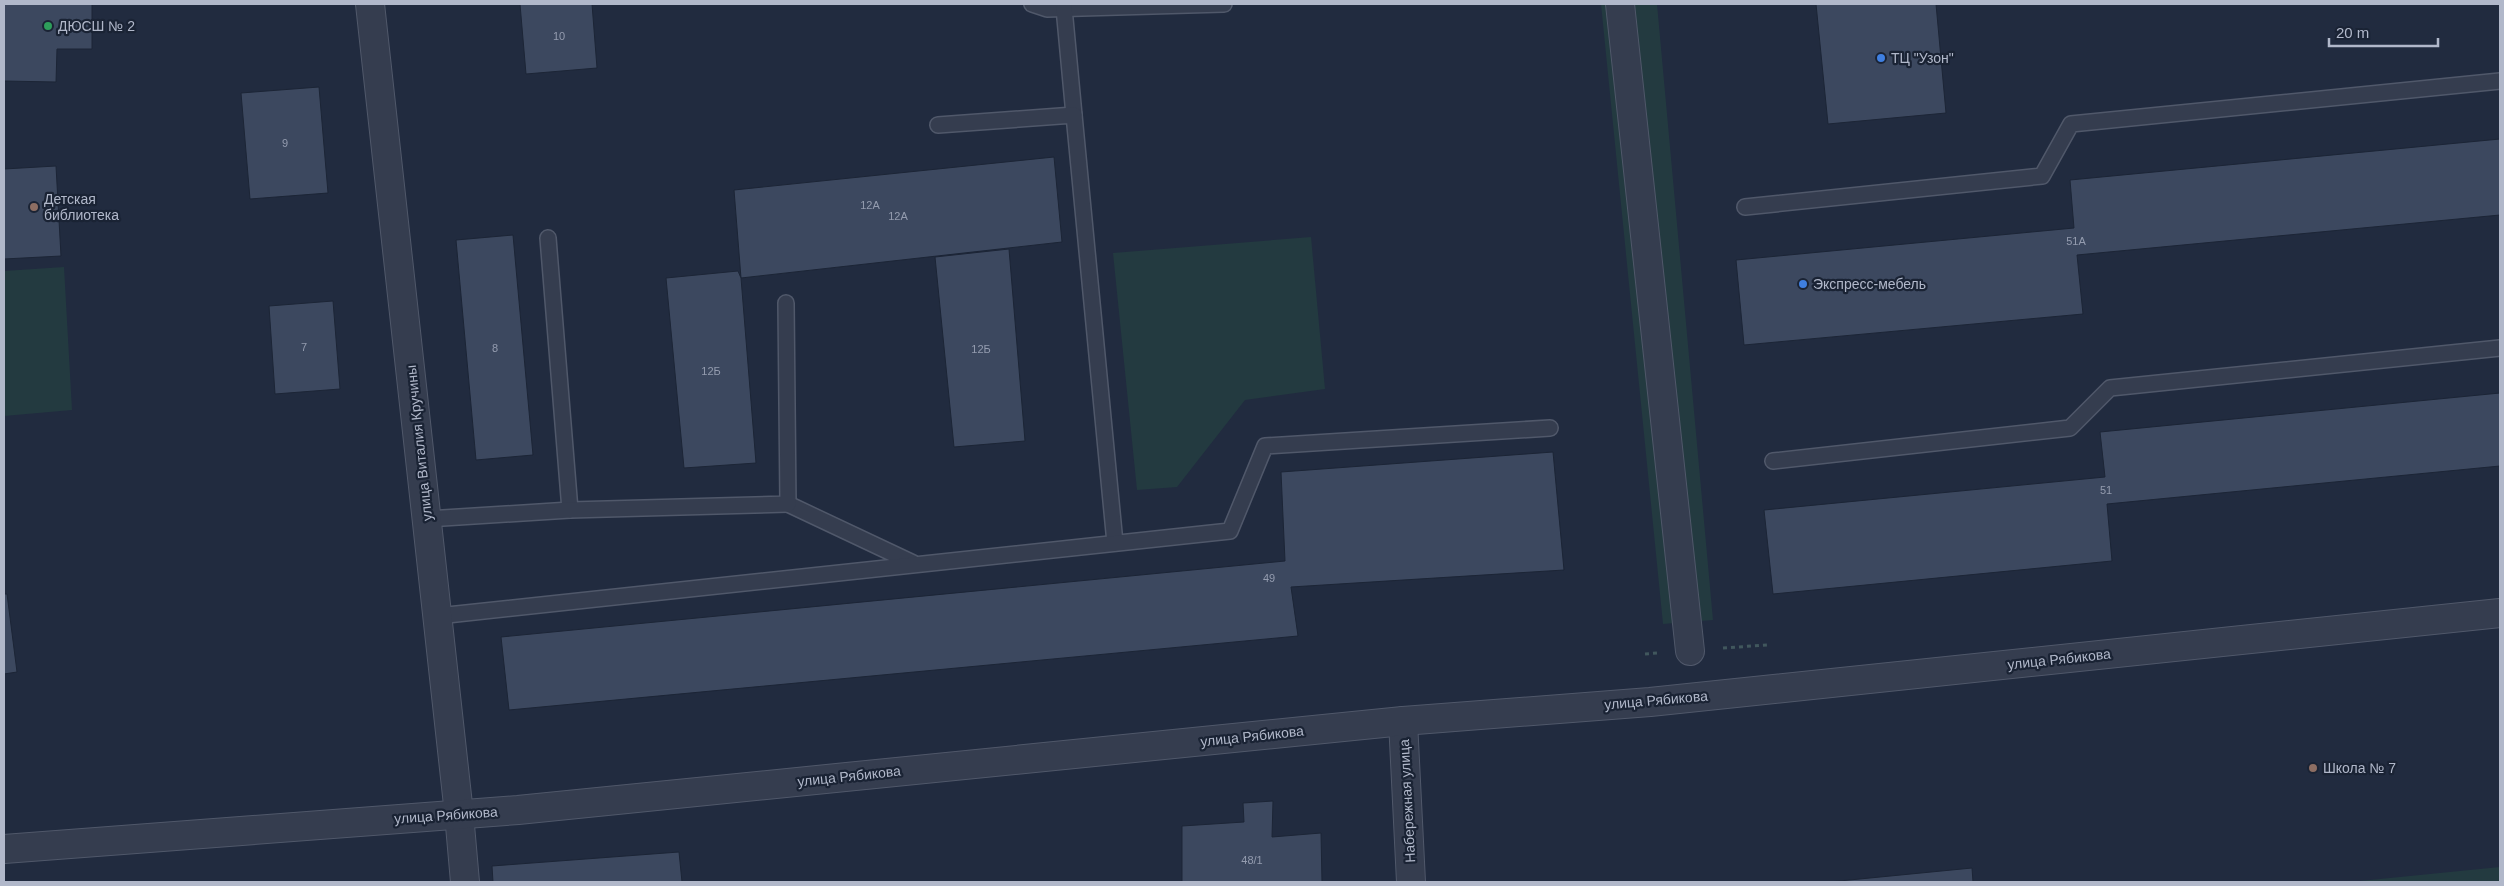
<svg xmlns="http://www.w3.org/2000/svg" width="2504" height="886" viewBox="0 0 2504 886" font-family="Helvetica,sans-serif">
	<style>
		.green { fill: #233a40 }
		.building { fill: #3c485f; stroke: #1c2536 }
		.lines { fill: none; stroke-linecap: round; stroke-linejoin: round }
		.lane-casing { stroke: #50586a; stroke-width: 18 }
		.street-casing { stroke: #50586a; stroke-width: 30 }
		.path { stroke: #41575d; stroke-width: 3; stroke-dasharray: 4 4; stroke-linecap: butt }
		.lane { stroke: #353d4f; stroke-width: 15 }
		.street { stroke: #353d4f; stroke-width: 28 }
		.leisure-dot { fill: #2e9e5b; stroke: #1a2334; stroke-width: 2 }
		.shop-dot { fill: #3f7fe0; stroke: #1a2334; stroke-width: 2 }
		.education-dot { fill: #8d6e63; stroke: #1a2334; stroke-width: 2 }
		.labels { text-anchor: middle; stroke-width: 4.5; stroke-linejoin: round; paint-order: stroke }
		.number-label { font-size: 11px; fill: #949caf }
		.poi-label { font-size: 14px; fill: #b1b8ca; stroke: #1a2334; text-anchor: start }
		.street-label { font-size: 14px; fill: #b1b8ca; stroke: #1a2334 }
	</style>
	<rect width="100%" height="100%" fill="#212b3f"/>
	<g class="green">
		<polygon points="1601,4 1657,4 1713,620 1663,624"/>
		<polygon points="1311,237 1325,389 1245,400 1177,487 1137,490 1113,253"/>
		<polygon points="64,267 72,410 4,416 4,271"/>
		<polygon points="2500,867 2500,882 2350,882"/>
	</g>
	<g class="building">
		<polygon points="4,4 92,4 92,49 57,49 56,82 4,81"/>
		<polygon points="520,4 592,4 597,68 526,74"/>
		<polygon points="1816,4 1936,4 1946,113 1828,124"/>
		<polygon points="319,87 328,193 250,199 241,93"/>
		<polygon points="2500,139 2500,215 2077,255 2083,314 1744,345 1736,260 2074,228 2070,180"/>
		<polygon points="1054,157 1062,242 741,278 734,190"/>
		<polygon points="56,166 61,256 4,259 4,169"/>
		<polygon points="513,235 533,455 476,460 456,240"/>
		<polygon points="1009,249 1025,441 954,447 935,257"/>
		<polygon points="738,271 741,278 756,463 684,468 666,278"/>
		<polygon points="333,301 340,389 275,394 269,306"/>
		<polygon points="2500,393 2500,466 2107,504 2112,561 1773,594 1764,510 2105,477 2100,432"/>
		<polygon points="1553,452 1564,570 1291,587 1298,636 509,710 501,637 1285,561 1281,472"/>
		<polygon points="4,594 7,594 17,672 4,674"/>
		<polygon points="1273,801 1272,837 1321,833 1322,882 1182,882 1182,826 1244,822 1243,803"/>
		<polygon points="679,852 682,882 493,882 492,866"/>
		<polygon points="1972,868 1973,882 1829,882"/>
	</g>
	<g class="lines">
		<g class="lane-casing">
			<g id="lane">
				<polyline points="1032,4 1047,9 1224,4"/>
				<polyline points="1064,8 1074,115"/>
				<polyline points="938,125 1074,115 1115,543"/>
				<polyline points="1745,207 2042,176 2071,124 2500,81"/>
				<polyline points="548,238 570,510"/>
				<polyline points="1773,461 2070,428 2110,388 2500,348"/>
				<polyline points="788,504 913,563"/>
				<polyline points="427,519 570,510 788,504 786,303"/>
				<polyline points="438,616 1230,531 1265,446 1550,428"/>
			</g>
		</g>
		<g class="street-casing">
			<g id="street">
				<polyline points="370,4 459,814 465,882"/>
				<polyline points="1620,4 1690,651"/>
				<polyline points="1403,721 1411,882"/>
				<polyline points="4,849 518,810 1403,721 1650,702 2500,613"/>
			</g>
		</g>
		<g class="path">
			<polyline points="1723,648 1767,645"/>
			<polyline points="1645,654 1657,653"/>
		</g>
		<use href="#lane" class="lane"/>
		<use href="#street" class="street"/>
	</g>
	<circle class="leisure-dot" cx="48" cy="26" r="5"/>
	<g class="shop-dot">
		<circle cx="1881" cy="58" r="5"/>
		<circle cx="1803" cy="284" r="5"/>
	</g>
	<g class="education-dot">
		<circle cx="34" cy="207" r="5"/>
		<circle cx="2313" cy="768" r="5"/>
	</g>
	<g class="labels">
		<g class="number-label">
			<text x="559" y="40">10</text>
			<text x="285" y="147">9</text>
			<text x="870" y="209">12А</text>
			<text x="898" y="220">12А</text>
			<text x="2076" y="245">51А</text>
			<text x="304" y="351">7</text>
			<text x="495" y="352">8</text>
			<text x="981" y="353">12Б</text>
			<text x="711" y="375">12Б</text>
			<text x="2106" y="494">51</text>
			<text x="1269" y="582">49</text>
			<text x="1252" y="864">48/1</text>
		</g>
		<g class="poi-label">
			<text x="58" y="31">ДЮСШ № 2</text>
			<text x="1891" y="63">ТЦ "Узон"</text>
			<text x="44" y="204">Детская<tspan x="44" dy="16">библиотека</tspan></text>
			<text x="1813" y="289">Экспресс-мебель</text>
			<text x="2323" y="773">Школа № 7</text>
		</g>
		<g class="street-label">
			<text transform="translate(419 443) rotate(-96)" y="5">улица Виталия Кручины</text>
			<text transform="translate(2059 659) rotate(-6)" y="5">улица Рябикова</text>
			<text transform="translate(1656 700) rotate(-5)" y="5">улица Рябикова</text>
			<text transform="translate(1252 736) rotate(-6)" y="5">улица Рябикова</text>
			<text transform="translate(849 776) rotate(-6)" y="5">улица Рябикова</text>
			<text transform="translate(1407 801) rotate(-93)" y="5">Набережная улица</text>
			<text transform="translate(446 815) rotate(-4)" y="5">улица Рябикова</text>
		</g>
	</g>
	<rect width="2504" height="886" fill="none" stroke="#b1b8ca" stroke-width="10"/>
	<path d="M2329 38v8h109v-8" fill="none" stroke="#b1b8ca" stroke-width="2.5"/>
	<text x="2336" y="38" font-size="15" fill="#b1b8ca" stroke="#1a2334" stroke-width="4" paint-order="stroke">20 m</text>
</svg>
